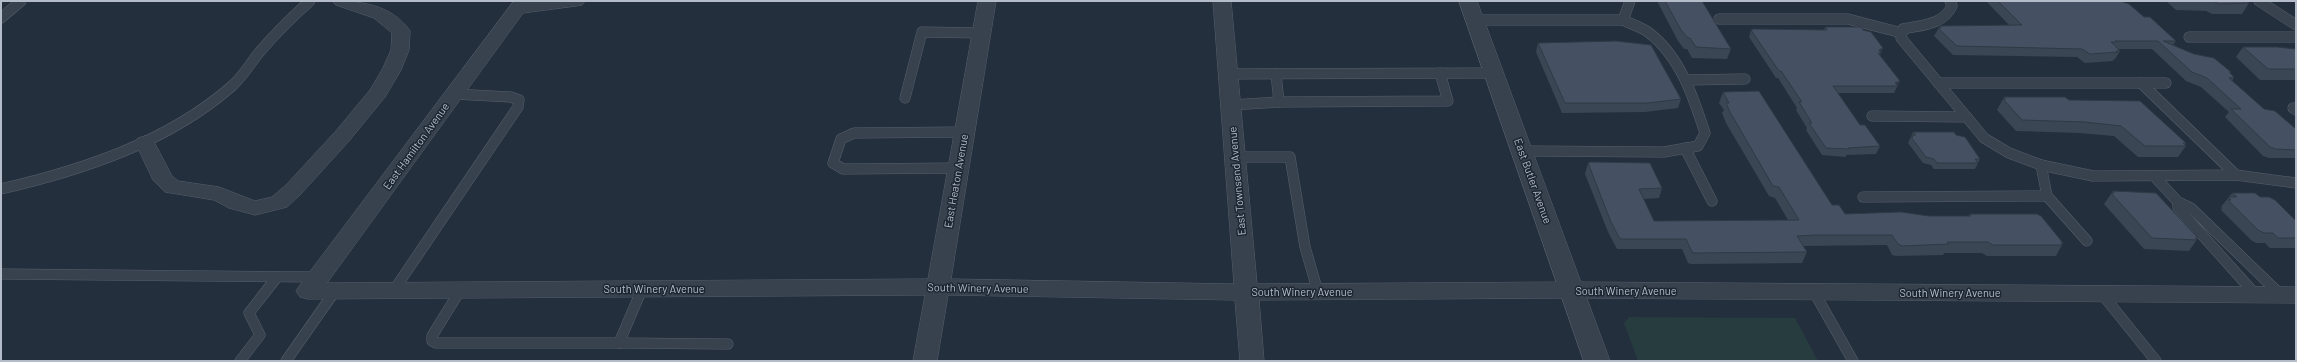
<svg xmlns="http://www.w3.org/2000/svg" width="2297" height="362" viewBox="0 0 2297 362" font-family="Barlow,sans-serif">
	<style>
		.green { fill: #263c3f }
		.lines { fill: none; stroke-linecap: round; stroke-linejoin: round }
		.service-casing { stroke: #565f6c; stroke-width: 11 }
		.minor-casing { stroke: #565f6c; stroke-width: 1 }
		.tertiary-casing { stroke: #565f6c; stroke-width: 1 }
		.service { stroke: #38414e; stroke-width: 10 }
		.minor { fill: #38414e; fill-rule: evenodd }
		.tertiary { fill: #38414e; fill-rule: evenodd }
		.wall { fill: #3b4654 }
		.shaded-wall { fill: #303945 }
		.building { fill: #455162; stroke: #303945 }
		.labels { text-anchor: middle; stroke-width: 3; stroke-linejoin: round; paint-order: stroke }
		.street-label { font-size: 11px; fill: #b4bcc9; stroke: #1d2633 }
	</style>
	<rect width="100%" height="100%" fill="#242f3e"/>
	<polygon class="green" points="1629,317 1795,318 1818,361 1638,361 1624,323"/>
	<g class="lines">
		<g class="service-casing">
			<g id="service">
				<path d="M1950,1L1952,6C1943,25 1922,25 1903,29L1901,38L1984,138L2009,153L2041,165L2093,176L2236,175L2296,183"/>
				<polyline points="2259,1 2296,25"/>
				<polyline points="1,18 21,1"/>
				<polyline points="1719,19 1848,19 1902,33"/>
				<polyline points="1474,20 1623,20 1630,1"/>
				<polyline points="2189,37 2296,37"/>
				<polyline points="1228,74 1494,73"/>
				<polyline points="1276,74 1279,102"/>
				<polyline points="1686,80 1745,79"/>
				<polyline points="1938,83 2166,83"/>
				<polyline points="2141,83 2236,175"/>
				<polyline points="905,98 922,32 982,33"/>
				<polyline points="1231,105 1279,102 1448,101 1440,73"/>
				<polyline points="2296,108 2293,108 2296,110"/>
				<polyline points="1872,116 1967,117"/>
				<polyline points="1685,148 1712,201"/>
				<path d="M1522,151L1664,152L1698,146L1705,133C1693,96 1680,56 1648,32C1641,27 1631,24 1623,20"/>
				<polyline points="1235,157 1290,157 1305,247 1318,292"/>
				<polyline points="2041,165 2047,196 2087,241"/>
				<polyline points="959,168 843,169 833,163 841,139 854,133 965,132"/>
				<polyline points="2154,176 2178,202"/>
				<path d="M1,189C83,170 168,142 232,86C242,77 249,66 257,55C273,36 291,18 310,1"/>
				<polyline points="1863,197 2047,196"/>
				<polyline points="1,274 319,277"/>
				<polyline points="461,289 432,336 432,341 436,343 619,343 642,289"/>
				<polyline points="394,290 518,107 519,100 511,97 454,94"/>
				<polyline points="1814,292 1853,361"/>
				<polyline points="2102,294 2156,361"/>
				<polyline points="2255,294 2178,208 2178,202 2191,208 2281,295"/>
				<polyline points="619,343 728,344"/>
				<polyline points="240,361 260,335 249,313 277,277"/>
				<polyline points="286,361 335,291"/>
			</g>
		</g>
		<g class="minor-casing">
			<g id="minor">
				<path d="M333,1C362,1 392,5 410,31L409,50L401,70L385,97L349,141L300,195L287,207L255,215L229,208L214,200L165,192L153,180L135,142L138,138L145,136L152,138L172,176L178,181L219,187L255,201L272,197L286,185L335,132L370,90L382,70L391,50L392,33L374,18L336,5Z"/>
				<polygon points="514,1 585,1 582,5 576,6 523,13 327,283 928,279 978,1 996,1 951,279 1234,284 1213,1 1231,1 1257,284 1572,282 2296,287 2296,303 1572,298 1259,300 1264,361 1240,361 1235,300 948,295 937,361 913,361 925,295 308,299 300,297 296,291 300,285"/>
			</g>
		</g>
		<g class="tertiary-casing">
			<polygon id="tertiary" points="1459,1 1477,1 1610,361 1584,361"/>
		</g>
		<use href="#service" class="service"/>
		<use href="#minor" class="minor"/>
		<use href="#tertiary" class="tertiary"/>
	</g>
	<g class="wall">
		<polygon points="1657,1 1702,1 1731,49 1727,59 1692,58 1687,49 1684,49 1678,41"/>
		<polygon points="1986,1 2120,1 2144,17 2176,41 2173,45 2231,72 2230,74 2234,77 2232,81 2264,109 2296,129 2296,158 2269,158 2263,156 2225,117 2229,112 2201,87 2186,81 2152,49 2119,49 2120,51 2115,59 2114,59 2113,61 2085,63 2077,57 1953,55 1934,36 1940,26 2009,25"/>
		<polygon points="2166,1 2246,1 2249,3 2242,14 2212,14 2206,11 2176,10"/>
		<polygon points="1825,27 1863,30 1883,48 1880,55 1900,81 1894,93 1838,93 1860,125 1880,146 1876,154 1846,155 1846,157 1822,155 1806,130 1807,128 1796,110 1797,108 1778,78 1776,78 1749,37 1751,30 1824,30"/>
		<polygon points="1538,43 1681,99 1678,108 1645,112 1562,113 1536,52"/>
		<polygon points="2243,47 2296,49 2296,81 2295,80 2260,80 2236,57"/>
		<polygon points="1723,92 1832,205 1845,214 1929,216 1968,216 1970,214 2063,243 2056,256 1987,256 1982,253 1944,253 1943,255 1896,256 1892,255 1887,245 1803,246 1807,252 1802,263 1691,264 1688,263 1682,249 1617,249 1608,232 1585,174 1588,163 1662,188 1659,198 1643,199 1654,221 1788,220 1775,198 1769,196 1726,123 1722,113 1724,110 1719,103"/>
		<polygon points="2004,97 2069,100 2186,143 2185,145 2186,146 2178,157 2138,157 2114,136 2079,133 2016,131 1997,110"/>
		<polygon points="1913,132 1956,135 1980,159 1975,169 1934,169 1931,165 1923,163 1908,143"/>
		<polygon points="2113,191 2198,238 2189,251 2144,249 2104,204"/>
		<polygon points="2232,193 2260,197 2296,221 2296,246 2295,248 2270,248 2265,243 2256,243 2251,240 2221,210 2222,208 2221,207"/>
	</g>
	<g class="shaded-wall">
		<polygon points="1883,48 1880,55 1881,53 1879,50"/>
		<polygon points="1900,81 1897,88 1898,86 1895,83"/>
	</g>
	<g class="building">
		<polygon points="1665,1 1702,1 1731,49 1696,47 1690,38 1688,38 1681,30"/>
		<polygon points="1998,1 2120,1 2129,4 2144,17 2150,17 2176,41 2163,41 2194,54 2214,58 2231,72 2229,72 2234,77 2229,78 2264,109 2275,111 2296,129 2296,150 2276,149 2270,147 2231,109 2241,109 2207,78 2192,72 2158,41 2115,41 2116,42 2111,42 2120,51 2116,51 2118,52 2090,54 2082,49 1957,46 1938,28 1941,28 1940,26 2022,25"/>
		<polygon points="2213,1 2246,1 2249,3 2219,4"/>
		<polygon points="1825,27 1861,27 1863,30 1871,32 1883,48 1879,50 1881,53 1878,53 1900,81 1895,83 1898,86 1833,86 1860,125 1865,125 1880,146 1848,148 1849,149 1826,148 1809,123 1812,123 1799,102 1802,102 1781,71 1779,71 1751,30 1753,29 1827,30"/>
		<polygon points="1616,41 1651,45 1681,99 1648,103 1565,103 1538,43"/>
		<polygon points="2243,47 2277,47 2296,49 2296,69 2268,69"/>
		<polygon points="1759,91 1832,205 1839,205 1845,214 1901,212 1929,216 1971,216 1970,214 2037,214 2041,216 2063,243 2061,243 2062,245 1993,245 1988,242 1947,242 1949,244 1902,246 1898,244 1892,235 1815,235 1797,236 1807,252 1695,253 1692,252 1686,239 1620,239 1611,222 1588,163 1590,162 1650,163 1662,188 1639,189 1654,221 1799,220 1779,187 1773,186 1730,112 1726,103 1729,103 1723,92"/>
		<polygon points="2004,97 2065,97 2069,100 2140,101 2186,143 2183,143 2186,146 2145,146 2121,126 2085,122 2022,120 2003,99 2006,99"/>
		<polygon points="1913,132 1954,132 1956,135 1965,137 1980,159 1975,159 1978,163 1937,163 1934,159 1926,157 1911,137 1913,137 1912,135 1916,135"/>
		<polygon points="2113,191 2156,193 2198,238 2195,238 2197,240 2152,238 2111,193 2114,193"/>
		<polygon points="2232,193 2255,193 2260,197 2269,197 2275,200 2296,221 2296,238 2278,238 2273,233 2264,233 2258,230 2228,200 2231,200 2228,197 2237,197"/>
	</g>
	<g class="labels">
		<g class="street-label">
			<text transform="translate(416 146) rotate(-54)" y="4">East Hamilton Avenue</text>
			<text transform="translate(956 181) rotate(-80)" y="4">East Heaton Avenue</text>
			<text transform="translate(1237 181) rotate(-95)" y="4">East Townsend Avenue</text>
			<text transform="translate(1533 181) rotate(70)" y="4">East Butler Avenue</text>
			<text transform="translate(978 288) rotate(1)" y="4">South Winery Avenue</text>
			<text x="654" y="293">South Winery Avenue</text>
			<text x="1626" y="295">South Winery Avenue</text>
			<text x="1302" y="296">South Winery Avenue</text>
			<text x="1950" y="297">South Winery Avenue</text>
		</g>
	</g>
	<rect width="2297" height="362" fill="none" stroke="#b4bcc9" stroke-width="4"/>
</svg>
